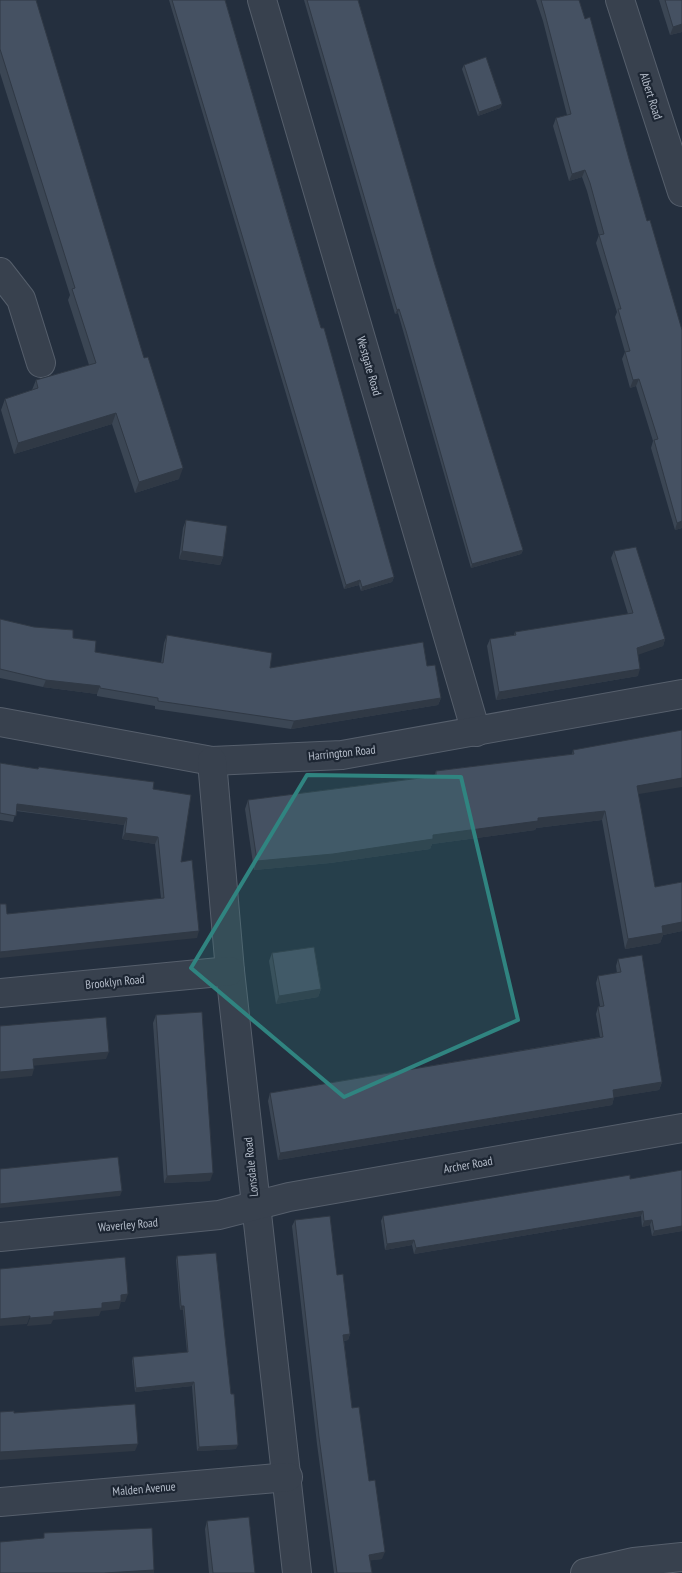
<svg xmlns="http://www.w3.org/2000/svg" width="682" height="1573" viewBox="0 0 682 1573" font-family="'PT Sans Narrow',sans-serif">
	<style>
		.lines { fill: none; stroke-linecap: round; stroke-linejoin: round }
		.street-casing { stroke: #565f6c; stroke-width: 30 }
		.street { stroke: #38414e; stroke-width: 28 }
		.wall { fill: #3b4654 }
		.shaded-wall { fill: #303945 }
		.building { fill: #455162; stroke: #303945 }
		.marked { fill: #308480; fill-opacity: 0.2; stroke: #308480; stroke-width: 4; stroke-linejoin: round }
		.labels { text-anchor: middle; stroke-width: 4.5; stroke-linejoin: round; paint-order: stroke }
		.street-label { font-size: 12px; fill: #b4bcc9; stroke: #1d2633 }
	</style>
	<rect width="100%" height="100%" fill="#242f3e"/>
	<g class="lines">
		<g class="street-casing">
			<g id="street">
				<polyline points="262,0 476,732"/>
				<polyline points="620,0 682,192"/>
				<polyline points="0,272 21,299 41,363"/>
				<polyline points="0,722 212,761 342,755 682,694"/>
				<polyline points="212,761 230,971 297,1573"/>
				<polyline points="0,993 230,971"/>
				<polyline points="0,1237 219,1215 289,1197 682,1128"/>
				<polyline points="0,1502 288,1477"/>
				<polyline points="585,1573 634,1562 682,1557"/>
			</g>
		</g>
		<use href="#street" class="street"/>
	</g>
	<g class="wall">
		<polygon points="0,0 179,479 135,493 112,424 14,454 1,410 5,399 32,390 36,380 89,365 68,300 70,295 0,73"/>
		<polygon points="169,0 225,0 394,577 392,582 361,591 359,585 344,589"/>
		<polygon points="304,0 358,0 435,265 523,550 521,554 471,568 398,313 395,314"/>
		<polygon points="536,0 579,0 682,528 675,530 651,448 653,441 636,386 630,388 622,359 625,352 615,317 617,312 596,243 599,235 587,191 582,177 569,181 553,126 556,118 567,115 543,21"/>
		<polygon points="659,0 682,0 682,32 670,35"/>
		<polygon points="464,65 502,104 500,108 478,116 462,69"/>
		<polygon points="186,520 223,557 220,565 179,559 183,528"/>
		<polygon points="614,551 665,639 663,646 638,654 638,676 496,700 487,646 490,639 514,635 515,632 628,614 611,558"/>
		<polygon points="0,619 73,638 95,652 161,663 164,643 167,635 270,668 427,666 441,698 438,705 291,729 155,709 155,706 97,696 97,694 43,687 0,678"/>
		<polygon points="573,750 638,795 655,887 682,882 682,931 663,935 660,943 625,949 602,820 536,828 535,830 432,844 430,849 330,863 254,870 245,809 248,800 434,776 436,771 572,754"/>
		<polygon points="0,763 38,769 39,767 153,789 181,862 197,938 7,914 161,898 155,844 122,839 124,825 16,811 13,822 0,820"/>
		<polygon points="272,953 321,989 318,997 276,1004 269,961"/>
		<polygon points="618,959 662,1082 659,1090 614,1097 612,1105 278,1160 268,1101 270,1093 600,1037 596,1014 598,1007 600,1006 596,983 598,976 617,973 616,966"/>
		<polygon points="156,1015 210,1181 164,1183 153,1023"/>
		<polygon points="682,1170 682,1231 652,1236 650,1225 642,1227 641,1216 414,1254 412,1245 385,1250 381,1221 383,1216 630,1179"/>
		<polygon points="295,1220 337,1275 350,1334 348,1340 344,1341 352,1408 369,1481 382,1559 370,1560 372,1573 334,1573 317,1444 292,1226"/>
		<polygon points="177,1256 236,1449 197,1451 192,1386 135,1392 132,1361 133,1357 187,1352 183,1310 180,1310 176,1260"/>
		<polygon points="207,1521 255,1573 209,1573 205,1529"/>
	</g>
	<g class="shaded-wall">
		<polygon points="682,24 682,32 670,35 673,27"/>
		<polygon points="502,104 500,108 478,116 479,112"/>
		<polygon points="585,170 582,177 569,181 572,174"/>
		<polygon points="399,309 398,313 395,314 397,310"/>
		<polygon points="639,379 636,386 630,388 633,380"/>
		<polygon points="116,413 112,424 14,454 18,443"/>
		<polygon points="183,468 179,479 135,493 139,482"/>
		<polygon points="682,521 682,528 675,530 677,523"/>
		<polygon points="523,550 521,554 471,568 472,564"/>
		<polygon points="182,551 223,557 220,565 179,559"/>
		<polygon points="394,577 392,582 361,591 362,587"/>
		<polygon points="360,580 359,585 344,589 346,585"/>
		<polygon points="665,639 663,646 635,656 637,648"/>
		<polygon points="640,669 638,676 496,700 499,692"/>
		<polygon points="46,680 100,686 97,694 43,687"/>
		<polygon points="441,698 438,705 291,729 294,721"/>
		<polygon points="682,778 682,787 633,795 637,786"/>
		<polygon points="17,804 127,818 124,825 15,810"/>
		<polygon points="605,811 602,820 536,828 535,830 432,844 430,849 330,863 254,870 257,861 433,835 538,818"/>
		<polygon points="125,833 158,837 155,844 122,839"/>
		<polygon points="682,922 682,931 663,935 660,943 625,949 628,939 662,926"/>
		<polygon points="199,931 197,938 0,958 0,952"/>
		<polygon points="321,989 318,997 276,1004 279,996"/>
		<polygon points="109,1052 106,1059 31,1066 33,1059"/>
		<polygon points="34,1069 32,1076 0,1079 0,1072"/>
		<polygon points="662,1082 659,1090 610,1098 613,1090"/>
		<polygon points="614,1098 612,1105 278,1160 280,1153"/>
		<polygon points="213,1173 210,1181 164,1183 167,1176"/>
		<polygon points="122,1191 120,1196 0,1208 0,1204"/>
		<polygon points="643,1211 641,1216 414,1254 416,1248"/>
		<polygon points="652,1220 650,1225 642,1227 644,1221"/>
		<polygon points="682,1226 682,1231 652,1236 654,1231"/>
		<polygon points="414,1240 412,1245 385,1250 387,1244"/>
		<polygon points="128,1294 125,1302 121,1302 119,1309 101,1311 99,1316 53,1320 51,1324 27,1326 30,1318 54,1312 102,1303 121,1295"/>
		<polygon points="181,1306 184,1306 183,1310 180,1310"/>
		<polygon points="30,1316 27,1324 0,1326 0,1319"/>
		<polygon points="350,1334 348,1340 341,1341 343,1335"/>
		<polygon points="194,1382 192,1386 135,1392 136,1388"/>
		<polygon points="138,1444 135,1451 0,1460 0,1452"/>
		<polygon points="238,1445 236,1449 197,1451 199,1447"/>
		<polygon points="385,1552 382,1559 367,1561 369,1555"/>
		<polygon points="154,1570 154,1573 104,1573"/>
	</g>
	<g class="building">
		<polygon points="0,0 36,0 144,358 148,357 183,468 139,482 116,413 18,443 5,399 38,388 36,380 96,363 72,289 75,288 0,49"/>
		<polygon points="172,0 225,0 292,230 321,328 324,328 394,577 362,587 360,580 346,585"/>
		<polygon points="307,0 358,0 435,265 523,550 472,564 406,331 399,309 397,310"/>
		<polygon points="541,0 579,0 585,19 590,17 629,159 647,221 650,220 682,330 682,521 677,523 654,440 658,439 639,379 633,380 625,352 630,351 618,309 621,309 599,235 604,234 590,183 585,170 572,174 556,118 571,114 545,14"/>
		<polygon points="665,0 682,0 682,24 673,27"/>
		<polygon points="486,57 502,104 479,112 464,65"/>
		<polygon points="186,520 227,526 223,557 182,551"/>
		<polygon points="636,547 665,639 637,648 640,669 499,692 490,639 516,635 515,632 633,613 614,551"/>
		<polygon points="0,619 34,627 73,630 73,638 96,641 95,652 163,663 167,635 272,653 270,668 423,642 427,666 435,665 441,698 294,721 158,701 158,698 100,688 100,686 46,680 0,669"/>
		<polygon points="682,730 682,778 637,786 655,887 682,882 682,922 662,926 663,933 628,939 605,811 538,818 538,821 433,835 433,839 333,854 257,861 248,800 436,776 436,771 574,754 573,750"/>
		<polygon points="0,763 38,769 39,767 154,782 153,789 191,795 181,862 192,860 199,931 0,952 0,904 6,904 7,914 164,898 158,837 125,833 127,818 17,804 16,816 0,813"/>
		<polygon points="314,947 321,989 279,996 272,953"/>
		<polygon points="642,955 662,1082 613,1090 614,1098 280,1153 270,1093 603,1037 598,1007 604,1006 598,976 621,972 618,959"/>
		<polygon points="202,1012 213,1173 167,1176 156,1015"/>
		<polygon points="106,1017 109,1052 33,1059 34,1069 0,1072 0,1026"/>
		<polygon points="118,1157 122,1191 0,1204 0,1169"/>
		<polygon points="682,1170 682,1226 654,1231 652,1220 644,1221 643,1211 416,1248 414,1240 387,1244 383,1216 630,1175 630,1179"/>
		<polygon points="330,1216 337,1275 343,1274 350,1334 343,1335 352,1408 359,1407 369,1481 375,1480 385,1552 369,1555 372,1573 337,1573 319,1437 295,1220"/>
		<polygon points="216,1253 231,1394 234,1394 238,1445 199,1447 194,1382 136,1388 133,1357 188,1352 184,1306 181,1306 177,1256"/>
		<polygon points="125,1257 128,1294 121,1295 121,1301 102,1303 102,1308 54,1312 54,1316 30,1318 30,1316 0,1319 0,1269"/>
		<polygon points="135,1404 138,1444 0,1452 0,1412 14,1411 14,1413"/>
		<polygon points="249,1517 255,1573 213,1573 207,1521"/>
		<polygon points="152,1528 154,1570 104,1573 0,1573 0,1542 44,1538 44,1533"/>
	</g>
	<path class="marked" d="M307,775L461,777L518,1020L344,1097L191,968Z"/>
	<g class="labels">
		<g class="street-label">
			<text transform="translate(651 96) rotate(72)" y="4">Albert Road</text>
			<text transform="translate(369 366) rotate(74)" y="4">Westgate Road</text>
			<text transform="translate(342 753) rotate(-6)" y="4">Harrington Road</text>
			<text transform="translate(115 982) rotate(-6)" y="4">Brooklyn Road</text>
			<text transform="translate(468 1165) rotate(-10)" y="4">Archer Road</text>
			<text transform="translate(251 1167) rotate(-96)" y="4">Lonsdale Road</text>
			<text transform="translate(128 1225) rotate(-5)" y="4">Waverley Road</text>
			<text transform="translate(144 1489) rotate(-5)" y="4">Malden Avenue</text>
		</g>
	</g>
</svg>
